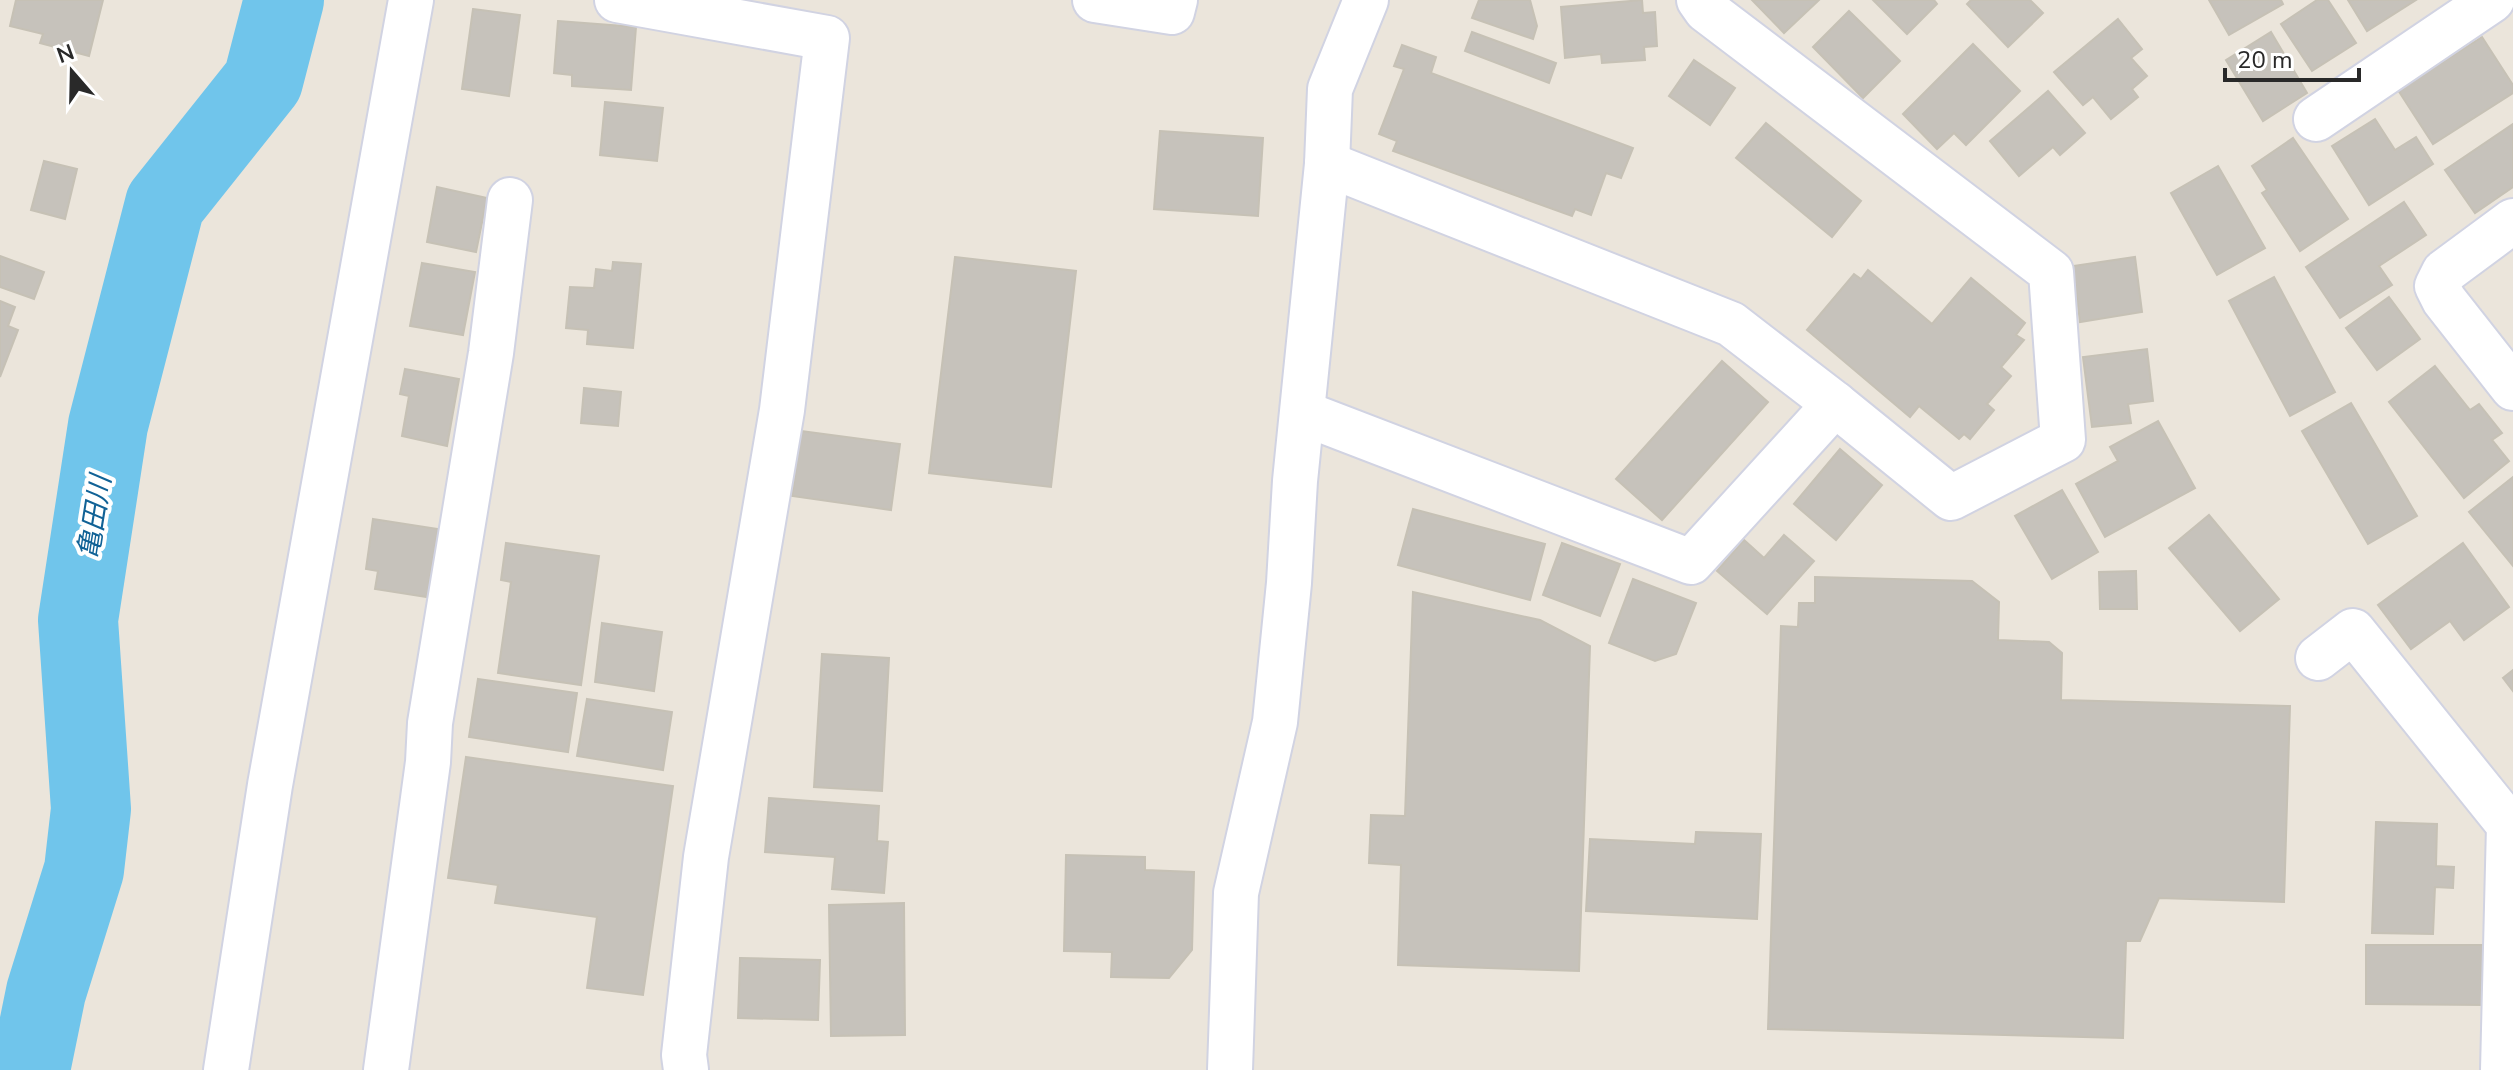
<svg xmlns="http://www.w3.org/2000/svg" width="2513" height="1070" viewBox="0 0 2513 1070" font-family="'Nunito Sans','Noto Sans JP',sans-serif">
	<style>
		.lines { fill: none; stroke-linecap: round; stroke-linejoin: round }
		.river { stroke: #70c5eb; stroke-width: 80 }
		.building { fill: #c6c2bb; stroke: #c6c1b5; stroke-width: 2 }
		.minor-casing { stroke: #d1d3e2; stroke-width: 48 }
		.minor { stroke: #fff; stroke-width: 44 }
		.labels { text-anchor: middle; stroke-width: 8; stroke-linejoin: round; paint-order: stroke }
		.water-label { font-size: 28px; font-style: italic; fill: #116296; stroke: #fff }
	</style>
	<rect width="100%" height="100%" fill="#ebe5db"/>
	<g class="lines">
		<polyline class="river" points="30,1070 46,992 84,870 91,809 78,620 108,425 165,204 263,81 284,0"/>
	</g>
	<g class="building">
		<polygon points="16,0 103,0 89,56 40,43 43,34 10,26"/>
		<polygon points="1479,0 1530,0 1537,26 1533,39 1472,18"/>
		<polygon points="1642,0 1643,13 1655,12 1657,46 1644,47 1645,60 1602,63 1601,54 1565,58 1561,7"/>
		<polygon points="1752,0 1819,0 1784,33"/>
		<polygon points="1873,0 1934,0 1937,4 1907,34"/>
		<polygon points="1971,0 2030,0 2043,13 2008,47 1967,4"/>
		<polygon points="2209,0 2281,0 2283,4 2229,35"/>
		<polygon points="2317,0 2328,0 2356,43 2312,71 2281,24"/>
		<polygon points="2348,0 2416,0 2367,31"/>
		<polygon points="473,9 520,15 509,96 462,89"/>
		<polygon points="1849,11 1900,61 1863,98 1813,47"/>
		<polygon points="2118,19 2142,49 2131,58 2147,76 2132,89 2138,97 2111,119 2093,97 2083,105 2054,72"/>
		<polygon points="558,21 636,27 631,90 572,86 572,75 554,73"/>
		<polygon points="1472,32 1556,63 1549,83 1465,51"/>
		<polygon points="2271,32 2307,93 2263,121 2226,60"/>
		<polygon points="2482,37 2513,85 2513,93 2433,144 2398,90"/>
		<polygon points="1973,44 2020,91 1966,145 1954,133 1937,149 1903,114"/>
		<polygon points="1402,45 1436,57 1431,73 1633,148 1621,178 1606,173 1591,215 1575,209 1572,216 1393,151 1397,141 1379,134 1404,69 1394,66"/>
		<polygon points="1694,60 1735,88 1710,125 1669,96"/>
		<polygon points="2048,91 2085,133 2060,155 2053,147 2019,176 1990,141"/>
		<polygon points="605,102 663,108 657,161 600,155"/>
		<polygon points="2375,119 2395,150 2416,137 2433,164 2369,205 2332,146"/>
		<polygon points="1766,123 1861,201 1832,237 1736,158"/>
		<polygon points="2513,124 2513,187 2475,213 2445,170"/>
		<polygon points="1160,131 1263,138 1258,216 1154,209"/>
		<polygon points="2293,138 2348,219 2300,251 2262,193 2267,190 2252,166"/>
		<polygon points="44,161 77,169 65,219 31,210"/>
		<polygon points="2218,166 2265,248 2217,275 2171,193"/>
		<polygon points="437,187 487,198 476,252 427,242"/>
		<polygon points="2404,202 2426,235 2379,266 2392,285 2340,318 2306,267"/>
		<polygon points="0,256 44,272 34,299 0,287"/>
		<polygon points="955,257 1076,271 1051,487 929,473"/>
		<polygon points="2135,257 2142,312 2080,322 2073,266"/>
		<polygon points="613,262 641,264 633,348 587,344 588,330 566,328 570,287 594,288 596,269 612,271"/>
		<polygon points="422,263 475,272 463,335 410,326"/>
		<polygon points="1868,270 1932,324 1971,278 2025,323 2016,335 2024,340 2001,367 2011,376 1987,404 1994,410 1970,439 1964,434 1959,439 1919,406 1910,417 1807,330 1854,274 1861,279"/>
		<polygon points="2274,277 2335,392 2290,416 2229,301"/>
		<polygon points="2389,297 2420,339 2377,370 2346,328"/>
		<polygon points="0,301 15,307 8,326 18,330 0,377"/>
		<polygon points="2147,349 2153,401 2128,404 2131,423 2092,427 2083,357"/>
		<polygon points="1722,361 1768,402 1662,520 1616,479"/>
		<polygon points="2435,366 2470,410 2479,404 2502,433 2492,440 2509,461 2464,498 2389,402"/>
		<polygon points="405,369 459,379 447,446 402,436 409,396 400,394"/>
		<polygon points="584,388 621,392 618,426 581,423"/>
		<polygon points="2351,403 2417,516 2368,544 2302,431"/>
		<polygon points="2158,421 2195,488 2105,537 2076,484 2118,461 2110,447"/>
		<polygon points="801,431 900,444 891,510 792,496"/>
		<polygon points="1840,449 1882,485 1836,540 1794,504"/>
		<polygon points="2513,477 2513,566 2469,512"/>
		<polygon points="2062,490 2098,552 2052,579 2015,516"/>
		<polygon points="1413,509 1545,544 1530,600 1398,565"/>
		<polygon points="2209,515 2279,599 2240,631 2169,548"/>
		<polygon points="373,519 438,529 427,597 375,589 378,571 366,569"/>
		<polygon points="1784,535 1814,561 1767,614 1717,571 1744,540 1764,558"/>
		<polygon points="506,543 599,556 581,685 498,673 511,582 501,580"/>
		<polygon points="1562,543 1620,564 1600,616 1543,595"/>
		<polygon points="2463,543 2509,607 2464,640 2450,621 2411,649 2378,605"/>
		<polygon points="2136,571 2137,609 2100,609 2099,572"/>
		<polygon points="1815,577 1972,581 1999,602 1998,640 2049,642 2062,653 2061,700 2290,706 2284,902 2159,898 2140,941 2126,941 2123,1038 1768,1029 1781,626 1798,627 1799,603 1815,603"/>
		<polygon points="1633,579 1696,603 1676,654 1655,661 1609,643"/>
		<polygon points="1413,592 1540,620 1590,646 1579,971 1398,965 1401,865 1369,863 1371,815 1405,816"/>
		<polygon points="602,623 662,632 654,691 595,682"/>
		<polygon points="822,654 889,658 882,791 814,787"/>
		<polygon points="2513,670 2513,691 2503,678"/>
		<polygon points="478,679 577,693 568,752 469,737"/>
		<polygon points="587,699 672,712 663,770 577,756"/>
		<polygon points="466,757 673,786 643,995 587,988 597,917 495,903 498,885 448,878"/>
		<polygon points="769,798 879,806 877,841 888,842 884,893 832,889 835,857 765,852"/>
		<polygon points="2376,822 2437,824 2436,866 2454,867 2453,888 2435,887 2433,934 2372,933"/>
		<polygon points="1696,832 1761,834 1757,919 1586,911 1590,839 1695,844"/>
		<polygon points="1066,855 1145,857 1145,870 1194,872 1192,950 1169,978 1111,977 1112,952 1064,951"/>
		<polygon points="904,903 905,1035 831,1036 829,905"/>
		<polygon points="2366,945 2485,945 2485,1005 2366,1004"/>
		<polygon points="740,958 820,960 818,1020 738,1018"/>
	</g>
	<g class="lines">
		<g class="minor-casing">
			<g id="minor">
				<polyline points="617,0 827,38 782,410 706,857 684,1055 686,1070"/>
				<polyline points="1095,0 1172,12 1175,0"/>
				<polyline points="2316,119 2492,0"/>
				<polyline points="1327,164 1731,324 1835,404 1951,498 2063,440 2051,272 1706,10 1699,0"/>
				<polyline points="2513,221 2444,272 2437,286 2444,300 2513,388"/>
				<polyline points="1303,413 1691,562 1835,404"/>
				<polyline points="2318,658 2353,631 2509,825 2503,1070"/>
				<polyline points="226,1070 270,785 411,0"/>
				<polyline points="386,1070 428,762 430,723 491,353 510,200"/>
				<polyline points="1230,1070 1236,893 1275,722 1289,583 1295,481 1327,164 1330,89 1366,0"/>
			</g>
		</g>
		<use href="#minor" class="minor"/>
	</g>
	<g class="labels">
		<g class="water-label">
			<text transform="translate(94 517) rotate(-81)" y="10">亀田川</text>
		</g>
	</g>
	<g transform="translate(72 72) rotate(340)" stroke="#ffffff" stroke-width="6" paint-order="stroke">
	<path d="M0-6L14 30L0 20L-14 30Z" fill="#292929"/>
	<text y="-12" font-size="22" font-weight="bold" text-anchor="middle" fill="#292929">N</text>
	</g>
	<path d="M2225 68v12h134v-12" fill="none" stroke="#292929" stroke-width="4"/>
	<text x="2237" y="68" font-size="24" fill="#292929" stroke="#ffffff" stroke-width="6" paint-order="stroke">20 m</text>
</svg>
